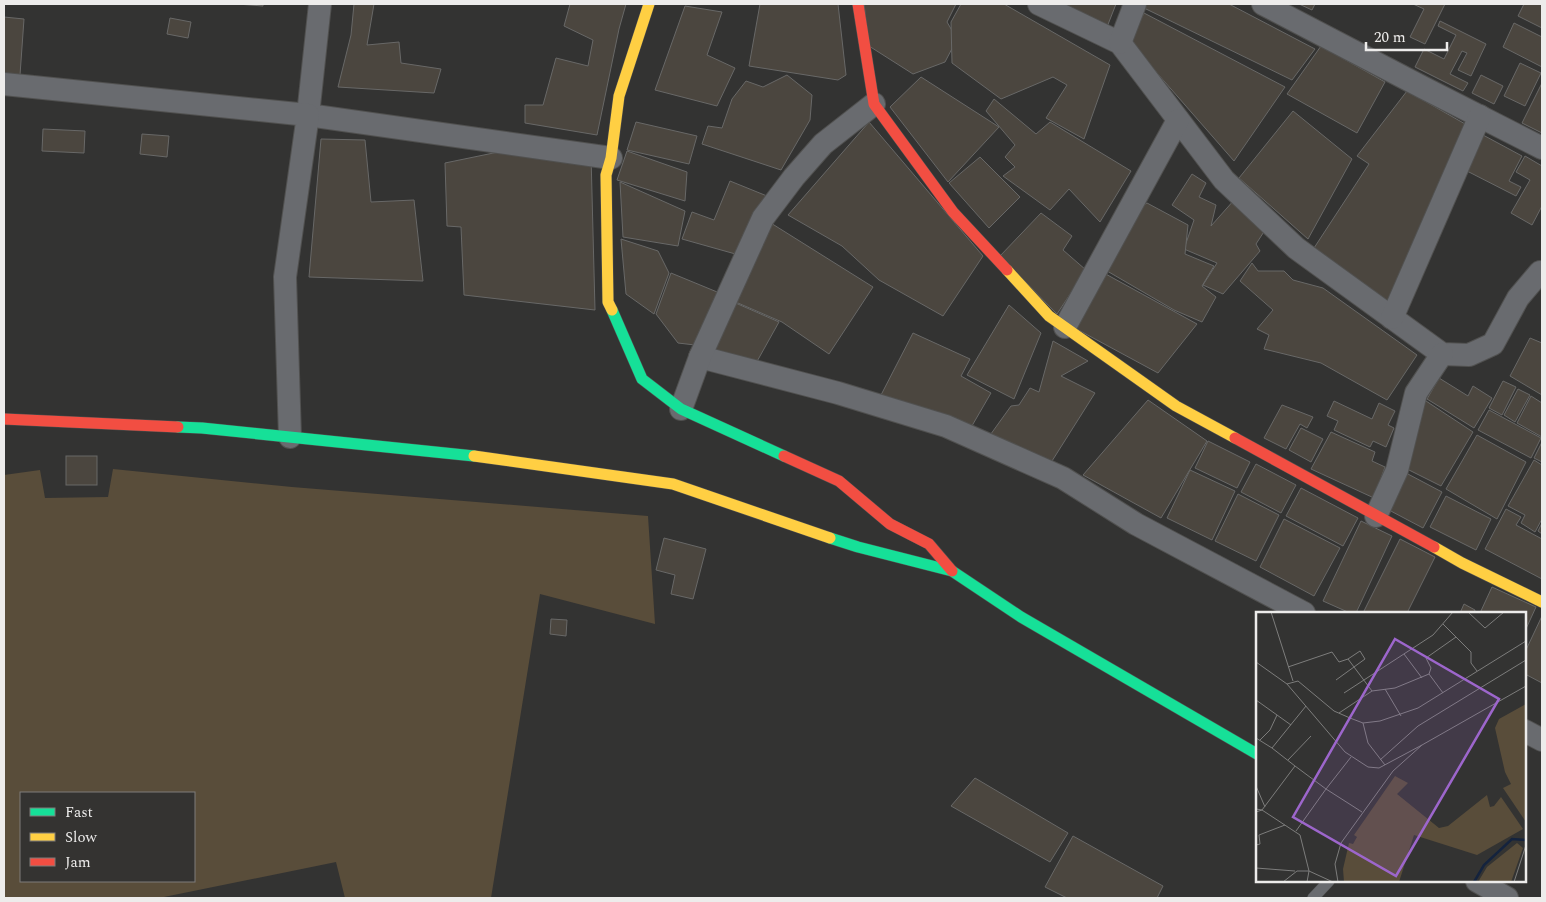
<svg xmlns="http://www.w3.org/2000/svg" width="1546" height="902" viewBox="0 0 1546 902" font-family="Spectral,serif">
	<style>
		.green { fill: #594d3a; fill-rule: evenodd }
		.building { fill: #4b463f; stroke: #686867 }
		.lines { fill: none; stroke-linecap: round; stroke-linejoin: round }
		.lane-casing { stroke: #515150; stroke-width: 12 }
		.street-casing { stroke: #515150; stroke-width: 24 }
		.fast-casing { stroke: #515150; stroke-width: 12 }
		.slow-casing { stroke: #515150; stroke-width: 12 }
		.jam-casing { stroke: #515150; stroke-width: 12 }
		.lane { stroke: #696b6f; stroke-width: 11 }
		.street { stroke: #696b6f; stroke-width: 22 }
		.fast { stroke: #16e098; stroke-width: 11 }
		.slow { stroke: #ffcf43; stroke-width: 11 }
		.jam { stroke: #f24e42; stroke-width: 11 }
		.inset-river { fill: none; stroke: #14233e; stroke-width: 2.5 }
		.inset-road { fill: none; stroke: #7d7d7c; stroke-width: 1 }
		.view { fill: #9d66cc; fill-opacity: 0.15; stroke: #9d66cc; stroke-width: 2.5 }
		.inset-edge { fill: none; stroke: #edeceb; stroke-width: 2.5 }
	</style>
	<rect width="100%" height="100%" fill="#333332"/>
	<path class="green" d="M113,469L292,487L648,516L655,624L540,594L491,898H345L336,862L159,898H4V475L40,470L45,498L108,497ZM21,793H194V881H21Z"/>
	<g class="building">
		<polygon points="237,4 263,4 263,6"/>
		<polygon points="354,4 374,4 367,45 399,42 401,63 441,69 434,93 338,87 351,35"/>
		<polygon points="570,4 626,4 619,29 597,135 525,123 525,105 543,105 556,58 588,66 593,40 564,26"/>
		<polygon points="760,4 838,4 846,75 838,80 749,66"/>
		<polygon points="864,4 956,4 947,22 957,39 945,62 913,74 869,46"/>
		<polygon points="961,4 1004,4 1110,65 1084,139 1046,118 1067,85 1053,77 1001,99 952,63 951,22"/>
		<polygon points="1053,4 1116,4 1107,27"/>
		<polygon points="1146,4 1229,4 1315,49 1292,80 1144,8"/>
		<polygon points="1299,4 1315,4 1312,10"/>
		<polygon points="1413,4 1445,4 1425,44 1410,37 1424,9"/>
		<polygon points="1524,4 1539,4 1542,5 1542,28 1518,16"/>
		<polygon points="685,6 722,12 707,55 735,68 717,106 655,90"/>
		<polygon points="1144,13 1285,87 1234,161 1129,41"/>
		<polygon points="4,17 24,19 20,75 4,74"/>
		<polygon points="170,18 191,22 188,38 167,34"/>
		<polygon points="1440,21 1486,44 1471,76 1458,70 1467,53 1462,51 1450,74 1468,83 1463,91 1415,67 1424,49 1444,59 1456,35 1438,26"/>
		<polygon points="1514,23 1542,37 1542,67 1503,47"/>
		<polygon points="1321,46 1385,82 1357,133 1287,94"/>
		<polygon points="1520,63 1541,73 1525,106 1504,96"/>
		<polygon points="787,75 812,95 810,120 781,170 702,144 708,126 722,128 732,99 746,81 763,87"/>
		<polygon points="1481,75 1503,86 1494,104 1472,93"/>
		<polygon points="921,77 999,127 948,182 890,107"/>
		<polygon points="1542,83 1542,133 1522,123"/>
		<polygon points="1407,91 1474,129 1394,306 1314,248 1369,164 1357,156"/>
		<polygon points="994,99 1036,134 1050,122 1131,171 1100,222 1069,189 1050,210 1003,176 1015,167 1005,157 1015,145 986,111"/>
		<polygon points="1293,111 1352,159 1308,239 1239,178"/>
		<polygon points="636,122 697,136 689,164 627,150"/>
		<polygon points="869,122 983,256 943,316 879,280 842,246 788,215"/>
		<polygon points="43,129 85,131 84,153 42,151"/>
		<polygon points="142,134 169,136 167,157 140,154"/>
		<polygon points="1483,135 1522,156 1509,181 1521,187 1516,196 1465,170"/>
		<polygon points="321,139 365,140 371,202 414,200 423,281 309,277"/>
		<polygon points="508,150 591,155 595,310 464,295 461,227 447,226 445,163"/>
		<polygon points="627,151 687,172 685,201 617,180"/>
		<polygon points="1525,156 1542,166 1542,206 1532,225 1511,213 1530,180 1516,172"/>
		<polygon points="980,157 1020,197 989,228 949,183"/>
		<polygon points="1192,174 1206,183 1199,197 1216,205 1211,226 1235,199 1267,227 1256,244 1260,251 1223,294 1203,285 1217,263 1184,249 1194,220 1172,205"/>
		<polygon points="730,181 767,196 739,255 682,239 692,212 714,220"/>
		<polygon points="620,182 685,211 678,246 623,237"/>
		<polygon points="1147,203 1188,225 1185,254 1214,266 1202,286 1216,297 1202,322 1174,310 1102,268 1129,214"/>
		<polygon points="1041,213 1072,236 1063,250 1086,270 1057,314 1000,256"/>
		<polygon points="766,220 873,287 829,354 782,322 731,300"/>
		<polygon points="621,239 658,251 669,273 654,314 626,294"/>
		<polygon points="1252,263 1258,271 1284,271 1293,280 1323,288 1417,355 1387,400 1321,363 1264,349 1269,335 1257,329 1273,310 1240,281"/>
		<polygon points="1102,272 1197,324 1158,373 1071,326"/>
		<polygon points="671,273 722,294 695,345 678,343 656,314"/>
		<polygon points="731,301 779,322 755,365 705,353"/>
		<polygon points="1009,305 1041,333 1014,399 967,375"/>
		<polygon points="913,333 970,359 961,376 991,393 969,431 881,395"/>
		<polygon points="1530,338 1542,343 1542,395 1510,376"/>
		<polygon points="1053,341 1088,361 1061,376 1095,393 1052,461 988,438 1011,406 1019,405 1030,388 1039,392"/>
		<polygon points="1439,378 1468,396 1473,386 1492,398 1474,428 1427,399"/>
		<polygon points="1503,381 1516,387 1502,415 1489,408"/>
		<polygon points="1518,389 1530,395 1515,422 1504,415"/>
		<polygon points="1531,396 1542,403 1542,437 1517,423"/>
		<polygon points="1148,400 1207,441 1161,518 1083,475"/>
		<polygon points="1334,401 1372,419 1379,403 1395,411 1388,425 1394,428 1386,447 1373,441 1370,447 1334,430 1338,421 1327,416"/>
		<polygon points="1426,401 1473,432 1441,486 1407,469 1417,413"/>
		<polygon points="1282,405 1313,417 1307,428 1300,424 1286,449 1264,438"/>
		<polygon points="1489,410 1541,438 1531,458 1478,430"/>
		<polygon points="1301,428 1323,439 1311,462 1289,450"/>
		<polygon points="1331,432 1375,452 1372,461 1385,467 1374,498 1311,469"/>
		<polygon points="1477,435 1526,462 1497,519 1446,489"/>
		<polygon points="1208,441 1250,462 1237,488 1195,468"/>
		<polygon points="1542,442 1542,462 1534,458"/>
		<rect x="66" y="456" width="31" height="29"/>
		<polygon points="1534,460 1542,465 1542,519 1535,532 1521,523 1525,515 1508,506"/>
		<polygon points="1256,464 1296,485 1281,513 1241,492"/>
		<polygon points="1190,470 1235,491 1212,540 1167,518"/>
		<polygon points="1406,473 1442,492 1423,528 1387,509"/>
		<polygon points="1301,488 1358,518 1343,546 1286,516"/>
		<polygon points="1238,494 1279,515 1256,561 1215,541"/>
		<polygon points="1446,496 1491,519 1476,550 1430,527"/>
		<polygon points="1506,509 1521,517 1516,525 1542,539 1542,579 1485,549"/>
		<polygon points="1284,519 1340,548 1314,596 1260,567"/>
		<polygon points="1361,521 1392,536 1356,613 1350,613 1323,601"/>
		<polygon points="1542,523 1542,534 1538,531"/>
		<polygon points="664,538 706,549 693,599 671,594 675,575 656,570"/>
		<polygon points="1400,539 1435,557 1407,613 1363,613"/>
		<polygon points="1492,587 1536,607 1525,631 1525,613 1480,613"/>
		<polygon points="1464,604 1475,610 1474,613 1460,613"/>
		<polygon points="1542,616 1542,683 1525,674 1525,652"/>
		<polygon points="551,619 567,620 566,636 550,634"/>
		<polygon points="975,778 1068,833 1050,862 951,806"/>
		<polygon points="1073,836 1163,886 1157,898 1067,898 1045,887"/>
	</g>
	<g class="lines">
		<g class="lane-casing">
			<polyline id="lane" points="1313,898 1329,881"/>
		</g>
		<g class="street-casing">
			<g id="street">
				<polyline points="320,4 308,115 611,158"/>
				<polyline points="1039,4 1120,43 1224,180 1296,248 1442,354 1469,355 1493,344 1518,298 1540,272 1542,273"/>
				<polyline points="1263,4 1424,88 1542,148"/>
				<polyline points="1120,43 1135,4"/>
				<polyline points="4,84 308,115 285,277 290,437"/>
				<polyline points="1392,318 1480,116"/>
				<polyline points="1065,327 1178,120"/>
				<polyline points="700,357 838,393 946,426 1063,478 1136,524 1304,613"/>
				<polyline points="681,409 700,357 763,218 794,177 823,144 874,104"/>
				<polyline points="1376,516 1397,470 1416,393 1442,354"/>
				<polyline points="1525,731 1542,740"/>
				<polyline points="1477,881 1507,898"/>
			</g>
		</g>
		<g class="fast-casing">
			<g id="fast">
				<polyline points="612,310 642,379 681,409 784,456"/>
				<polyline points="178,427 202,428 474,456"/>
				<polyline points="830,538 858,547 952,571 1021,617 1257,754"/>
			</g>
		</g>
		<g class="slow-casing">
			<g id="slow">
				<polyline points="1007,270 1049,316 1176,406 1235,438"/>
				<polyline points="612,310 608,302 606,175 611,158 619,96 649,4"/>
				<polyline points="474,456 673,484 830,538"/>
				<polyline points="1434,547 1462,563 1542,602"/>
			</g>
		</g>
		<g class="jam-casing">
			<g id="jam">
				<polyline points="858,4 874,104 953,212 1007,270"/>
				<polyline points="4,419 178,427"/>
				<polyline points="1235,438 1434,547"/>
				<polyline points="784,456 839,481 890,524 929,544 952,571"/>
			</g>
		</g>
		<use href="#lane" class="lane"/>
		<use href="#street" class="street"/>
		<use href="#fast" class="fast"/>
		<use href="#slow" class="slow"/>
		<use href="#jam" class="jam"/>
	</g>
	<g transform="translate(1256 612)">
		<rect width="270" height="270" fill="#333332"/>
		<path d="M270,92V210L247,176L255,172L249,160L239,116L243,107ZM139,164L152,171L141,182L183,216L192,214L231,183L234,195L238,194L245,185L267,217L221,243L158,223L143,270H88L87,257L93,231L97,232L101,225L98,223ZM261,231L267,236L255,270H222L231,255Z" fill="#594d3a"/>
		<path class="inset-river" d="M218,270L228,253L256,227L270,228"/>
		<path class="inset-road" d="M15,0L37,69M212,0L229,16L248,0M187,12L215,40V51L221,59M148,42L166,66M0,50L31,72L89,140L112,155L123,156L166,133M32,55L76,40L83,50L92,47L116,79M173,62L187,81M80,68L109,47L104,39L92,47M31,72L42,69L78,99L94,106L107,111L124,109L162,96L270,29M129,77L145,104M88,81L177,23L197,0M0,88L35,113M83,101L116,79L139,76L173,62L175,56L170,46L200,25M107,111L112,131L129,153M0,126L16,136M4,128L14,118L21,103M32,148L55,124M124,148L162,114L270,48M39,154L16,136L50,94M0,174L9,195M0,197L6,198L44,223L53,259L51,270M0,200L6,198L39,154L70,177L95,145M40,219L70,177L106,200M0,233L4,232L3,223L29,213M0,256L39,259M27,270L41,259H53L77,270M82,270L79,252L85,231L137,159L166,133L270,74M258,270L270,233"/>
		<path class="view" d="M139,27L243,87L140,264L37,205Z"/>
		<rect width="270" height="270" class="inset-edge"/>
	</g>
	<rect width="1546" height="902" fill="none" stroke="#edeceb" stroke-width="10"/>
	<rect x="20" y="792" width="175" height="90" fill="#343331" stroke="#7e7d7b"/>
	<rect x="30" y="808" width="25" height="8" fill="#16e098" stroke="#7e7d7b"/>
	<text x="65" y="817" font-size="15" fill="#edeceb">Fast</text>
	<rect x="30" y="833" width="25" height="8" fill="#ffcf43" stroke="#7e7d7b"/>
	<text x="65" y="842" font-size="15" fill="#edeceb">Slow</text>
	<rect x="30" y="858" width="25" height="8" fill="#f24e42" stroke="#7e7d7b"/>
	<text x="65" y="867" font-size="15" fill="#edeceb">Jam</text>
	<path d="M1366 42v8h81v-8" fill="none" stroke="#edeceb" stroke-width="2.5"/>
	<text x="1374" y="42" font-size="15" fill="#edeceb" stroke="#343331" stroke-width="4" paint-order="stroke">20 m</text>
</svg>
